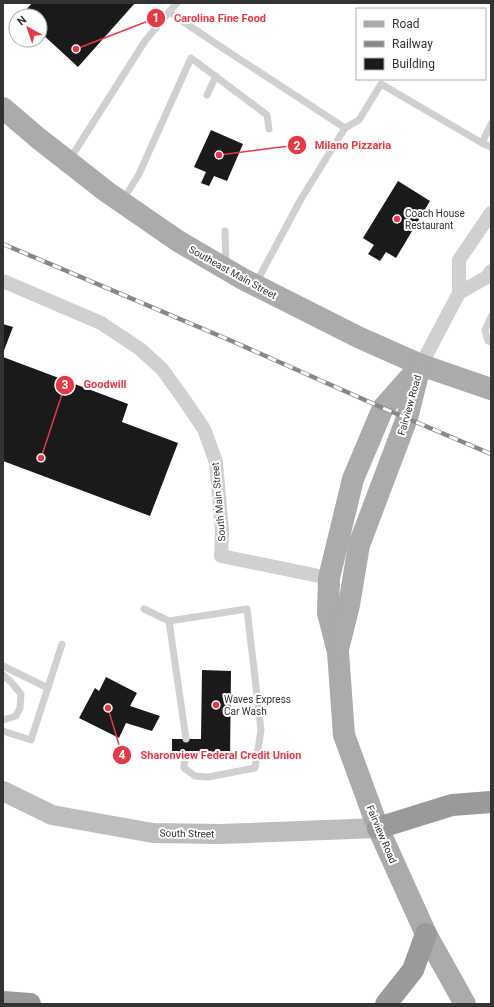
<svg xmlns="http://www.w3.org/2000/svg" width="494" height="1007" viewBox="0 0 494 1007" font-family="Roboto,sans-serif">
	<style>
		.building { fill: #1a1a1a }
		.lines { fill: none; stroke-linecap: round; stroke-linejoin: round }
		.lane { stroke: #d0d0d0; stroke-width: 7 }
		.street { stroke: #d0d0d0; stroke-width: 14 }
		.secondary { stroke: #bdbdbd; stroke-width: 20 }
		.primary { stroke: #ababab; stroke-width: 22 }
		.highway { stroke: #9a9a9a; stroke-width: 22 }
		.rail-casing { stroke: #888; stroke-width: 4.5 }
		.rail { stroke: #fff; stroke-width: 3; stroke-dasharray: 9; stroke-linecap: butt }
		.poi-dot { fill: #e63946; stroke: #fff; stroke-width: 1.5 }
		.labels { text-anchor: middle; stroke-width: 4; stroke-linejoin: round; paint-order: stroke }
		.poi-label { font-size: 10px; fill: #333; stroke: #fff; text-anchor: start }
		.street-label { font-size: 10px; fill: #333; stroke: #fff }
		.leader { fill: none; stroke: #e63946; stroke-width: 1.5 }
		.callout-dot { fill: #e63946; stroke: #fff; stroke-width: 1.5 }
		.mark-label { font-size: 12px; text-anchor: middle; font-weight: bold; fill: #fff }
		.callout-label { font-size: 11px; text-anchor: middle; font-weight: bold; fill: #e63946; stroke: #fff; stroke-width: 4; stroke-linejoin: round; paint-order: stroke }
	</style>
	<rect width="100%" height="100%" fill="#fff"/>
	<g class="building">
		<polygon points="32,3 135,3 78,67 40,32 40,16 21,16"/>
		<polygon points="211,130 243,144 227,181 214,176 209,186 201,183 206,172 194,167"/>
		<polygon points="398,181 430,201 396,258 386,252 380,261 368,254 374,245 363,238"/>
		<polygon points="3,324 13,327 3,353"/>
		<polygon points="3,357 128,404 122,422 178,443 150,516 3,461"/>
		<polygon points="202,670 231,671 230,758 201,758 201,755 172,755 172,739 201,739"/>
		<polygon points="106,677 137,693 130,706 160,716 152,731 126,723 119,738 79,718 95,688 99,691"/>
	</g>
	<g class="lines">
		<g class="lane">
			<polyline points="169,12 177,3"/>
			<polyline points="207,95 216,76"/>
			<polyline points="345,128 359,120 381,84 482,143 491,147"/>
			<polyline points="482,143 491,124"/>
			<polyline points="70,159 145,41 169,12 218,45 345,128 301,199 256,283"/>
			<polyline points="123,200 139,174 191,58 267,115 269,129"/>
			<polyline points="225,231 226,265"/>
			<polyline points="491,317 485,330 488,341 491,342"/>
			<polyline points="144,609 169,621 247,609 261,730 255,768 208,777 195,776 184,768 185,755"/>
			<polyline points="169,621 186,739"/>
			<polyline points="3,666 48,688"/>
			<polyline points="3,675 11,682 21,694 20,708 16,716 3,720"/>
			<polyline points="3,731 31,740 62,644"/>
		</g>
		<g class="street">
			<polyline points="3,281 101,323 140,349 162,369 183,398 204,429 216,462 222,531 221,556 329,578"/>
			<polyline points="459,293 487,277 491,271"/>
			<polyline points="421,365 459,293 459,260 491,213"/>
		</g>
		<polyline class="secondary" points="3,791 52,815 153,833 220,834 378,828"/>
		<g class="primary">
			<polyline points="3,108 38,138 107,192 178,241 243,279 358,337 421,365 491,389"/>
			<polyline points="421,365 383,408 353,479 329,578 328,613 338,652 344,735 378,828 426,934 465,1004"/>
			<polyline points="338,649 349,605 359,545 407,418 419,370"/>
		</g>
		<g class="highway">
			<polyline points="378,828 452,805 491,802"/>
			<polyline points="3,1002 30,1004"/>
			<polyline points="386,1004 413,970 426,934"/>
		</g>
		<g class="rail-casing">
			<polyline id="rail" points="3,244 234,342 383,408 491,454"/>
		</g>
		<use href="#rail" class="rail"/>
	</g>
	<g class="poi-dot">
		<circle cx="397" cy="219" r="4"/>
		<circle cx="216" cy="705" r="4"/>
	</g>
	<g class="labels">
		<g class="poi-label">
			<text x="405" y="217">Coach House<tspan x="405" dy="12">Restaurant</tspan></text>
			<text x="224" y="703">Waves Express<tspan x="224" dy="12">Car Wash</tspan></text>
		</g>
		<g class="street-label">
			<text transform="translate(233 272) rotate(29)" y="4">Southeast Main Street</text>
			<text transform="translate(409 405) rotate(-74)" y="4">Fairview Road</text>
			<text transform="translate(218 502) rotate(-95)" y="4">South Main Street</text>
			<text transform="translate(187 833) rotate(1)" y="4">South Street</text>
			<text transform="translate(382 834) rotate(67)" y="4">Fairview Road</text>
		</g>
	</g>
	<path class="leader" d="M76 49L156 18M219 155L297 145M41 458L65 385M108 708L122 755"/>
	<g class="callout-dot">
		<circle cx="76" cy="49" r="4"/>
		<circle cx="219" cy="155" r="4"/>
		<circle cx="41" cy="458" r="4"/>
		<circle cx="108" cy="708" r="4"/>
		<circle cx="156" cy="18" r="10"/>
		<circle cx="297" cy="145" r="10"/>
		<circle cx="65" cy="385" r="10"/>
		<circle cx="122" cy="755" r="10"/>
	</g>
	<g class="mark-label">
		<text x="156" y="22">1</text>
		<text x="297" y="150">2</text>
		<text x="65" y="389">3</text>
		<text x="122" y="759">4</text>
	</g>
	<g class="callout-label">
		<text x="220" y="22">Carolina Fine Food</text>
		<text x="353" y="149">Milano Pizzaria</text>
		<text x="105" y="388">Goodwill</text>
		<text x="221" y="759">Sharonview Federal Credit Union</text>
	</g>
	<rect width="494" height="1007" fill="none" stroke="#333333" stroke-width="8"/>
	<rect x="356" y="8" width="130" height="72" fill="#ffffff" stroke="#adadad"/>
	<rect x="364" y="21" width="20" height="6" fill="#ababab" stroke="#adadad"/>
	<text x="392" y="28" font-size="12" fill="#333333">Road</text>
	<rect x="364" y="41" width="20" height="6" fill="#888888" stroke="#adadad"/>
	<text x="392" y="48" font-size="12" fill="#333333">Railway</text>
	<rect x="364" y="58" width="20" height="12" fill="#1a1a1a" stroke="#adadad"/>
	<text x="392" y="68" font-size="12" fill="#333333">Building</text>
	<g transform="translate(28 28) rotate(320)"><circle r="19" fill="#ffffff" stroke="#adadad"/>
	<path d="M0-3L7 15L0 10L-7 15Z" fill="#e63946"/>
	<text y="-6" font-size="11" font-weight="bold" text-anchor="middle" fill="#333333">N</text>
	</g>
</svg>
